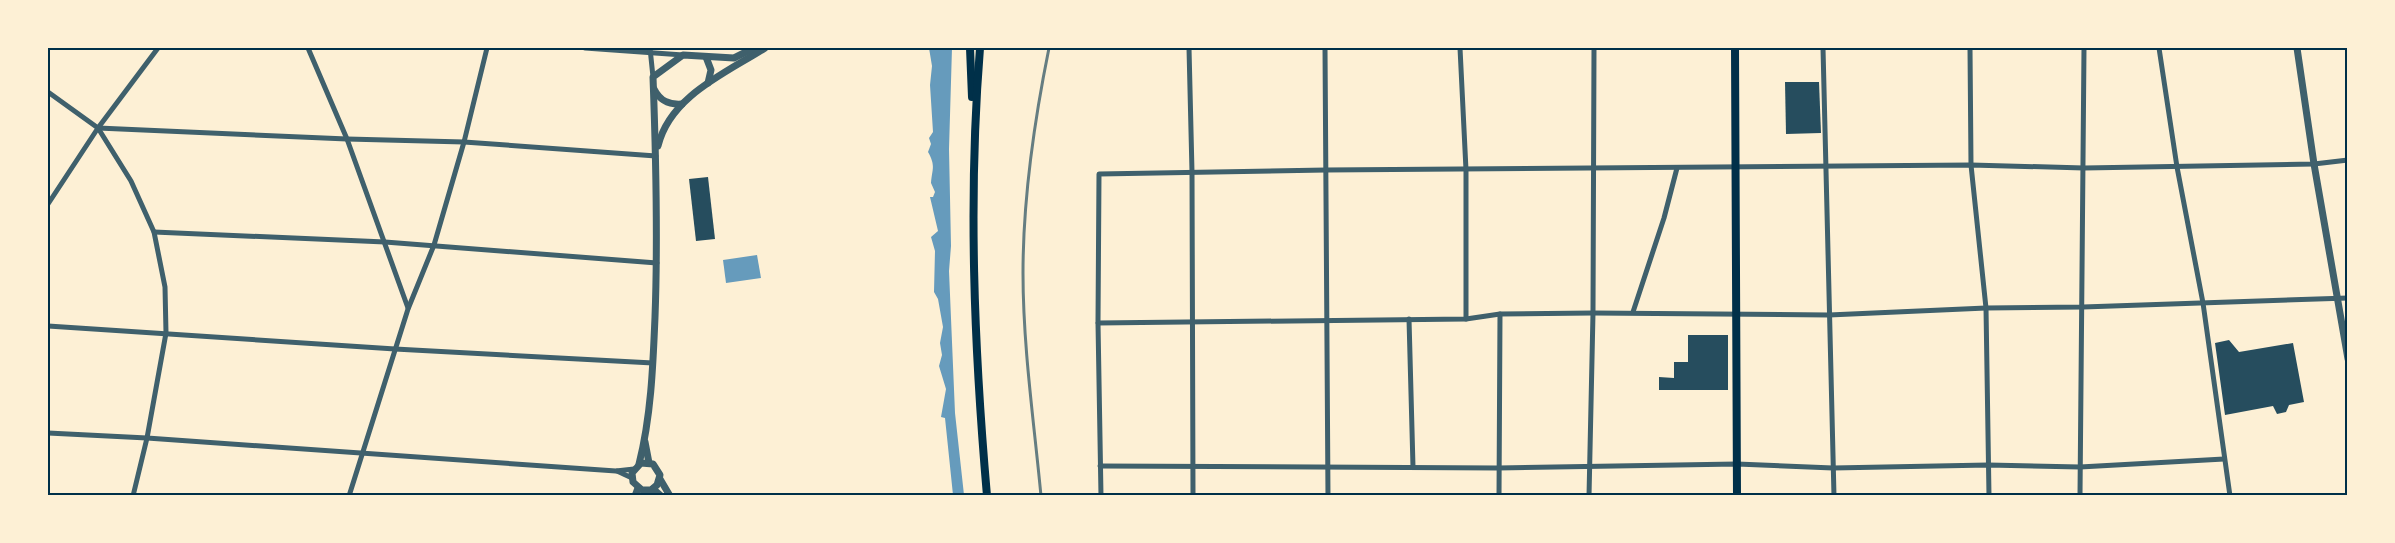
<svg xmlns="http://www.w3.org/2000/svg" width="2395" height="543" viewBox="0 0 2395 543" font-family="'Roboto Condensed',sans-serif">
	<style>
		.water { fill: #669bbc }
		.building { fill: #264d5e }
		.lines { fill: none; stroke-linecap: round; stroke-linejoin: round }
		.minor { stroke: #3f606c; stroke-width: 5 }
		.tertiary { stroke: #3f606c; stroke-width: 7 }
		.secondary { stroke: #003049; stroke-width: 8 }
		.rail { stroke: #657d81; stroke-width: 3 }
		.neatline { fill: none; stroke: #003049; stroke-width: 2 }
	</style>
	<rect width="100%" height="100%" fill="#fdf0d5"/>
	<g class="water">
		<path d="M929,48H952L949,149L951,246L949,271L955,413L964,495H953L945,418L941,417L946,389L939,366L942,355L940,343L943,327L938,299L934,292L935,251L931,237L938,231L930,197H933L935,192L931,183C932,169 936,166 928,152L931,144L929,138L933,132L930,85L932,66Z"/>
		<polygon points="757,255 761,278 726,283 723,260"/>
	</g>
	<g class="building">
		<polygon points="1785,82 1819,82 1821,133 1786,134"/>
		<polygon points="708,177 715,239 696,241 689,179"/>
		<polygon points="1688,335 1728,335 1728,390 1659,390 1659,377 1674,378 1674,362 1688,362"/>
		<polygon points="2229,340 2239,352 2293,343 2304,402 2289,405 2286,412 2277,414 2273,406 2225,415 2215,343"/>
	</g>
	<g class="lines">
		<g class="minor">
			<polyline points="308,48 347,139 408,308"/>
			<polyline points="585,48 683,55"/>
			<polyline points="650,48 653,77"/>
			<polyline points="1189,48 1192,172 1193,496"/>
			<polyline points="1325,48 1328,496"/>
			<polyline points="1460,48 1466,170 1466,319"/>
			<polyline points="1823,48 1834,496"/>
			<polyline points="1970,48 1971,165 1986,308 1989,496"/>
			<polyline points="2159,48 2177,167 2203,303 2230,496"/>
			<polyline points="48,92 98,128 131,181 154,232 165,287 166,333 147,438 133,496"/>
			<polyline points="98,128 347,139 464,142 656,156"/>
			<polyline points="48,204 98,128 158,48"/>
			<polyline points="154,232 385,242 657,263"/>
			<polyline points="1633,312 1664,218 1677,168"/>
			<polyline points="1409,319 1413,467"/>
			<polyline points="1098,323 1466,319 1500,314 1593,313 1829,315 1986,308 2083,307 2348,298"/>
			<polyline points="48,326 395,349 653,363"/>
			<polyline points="48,433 147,438 616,471 634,469"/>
			<polyline points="1100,466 1498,468 1737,464 1833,468 1988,465 2080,467 2224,459"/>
			<polyline points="617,471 632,478"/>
			<polyline points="349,496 408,309 434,245 464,142 487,48"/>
			<polyline points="1101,496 1098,323 1099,174 1326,170 1971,165 2084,168 2314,164 2348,160"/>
			<polyline points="1499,496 1500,314"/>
			<polyline points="1589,496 1593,313 1594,48"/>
			<polyline points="2080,496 2084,48"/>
		</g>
		<g class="tertiary">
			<polyline points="2297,48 2314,164 2348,359"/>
			<polyline points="706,57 711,70 708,83"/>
			<path d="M654,89C660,101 669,105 682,104"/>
			<path d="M658,146C670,96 726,73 765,48"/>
			<polyline points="645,442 649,463"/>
			<path d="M639,464C651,417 653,366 655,317C658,237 656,157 653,77L683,55L734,58L754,48"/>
			<polyline points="660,479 670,496"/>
			<polyline points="653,489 661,496"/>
			<polyline points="635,496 638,488"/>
			<polyline points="644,496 657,485 660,475 653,464 641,463 632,473 633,482 642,490 650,490"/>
		</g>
		<g class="secondary">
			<polyline points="970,48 972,97"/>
			<path d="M980,48C968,198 974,346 987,496"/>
			<polyline points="1735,48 1737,496"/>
		</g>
		<path class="rail" d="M1041,496C1034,422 1023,347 1023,273C1023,196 1034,122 1049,48"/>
	</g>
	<rect width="2395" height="543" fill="none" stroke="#fdf0d5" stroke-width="98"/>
	<rect x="49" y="49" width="2297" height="445" class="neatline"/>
</svg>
